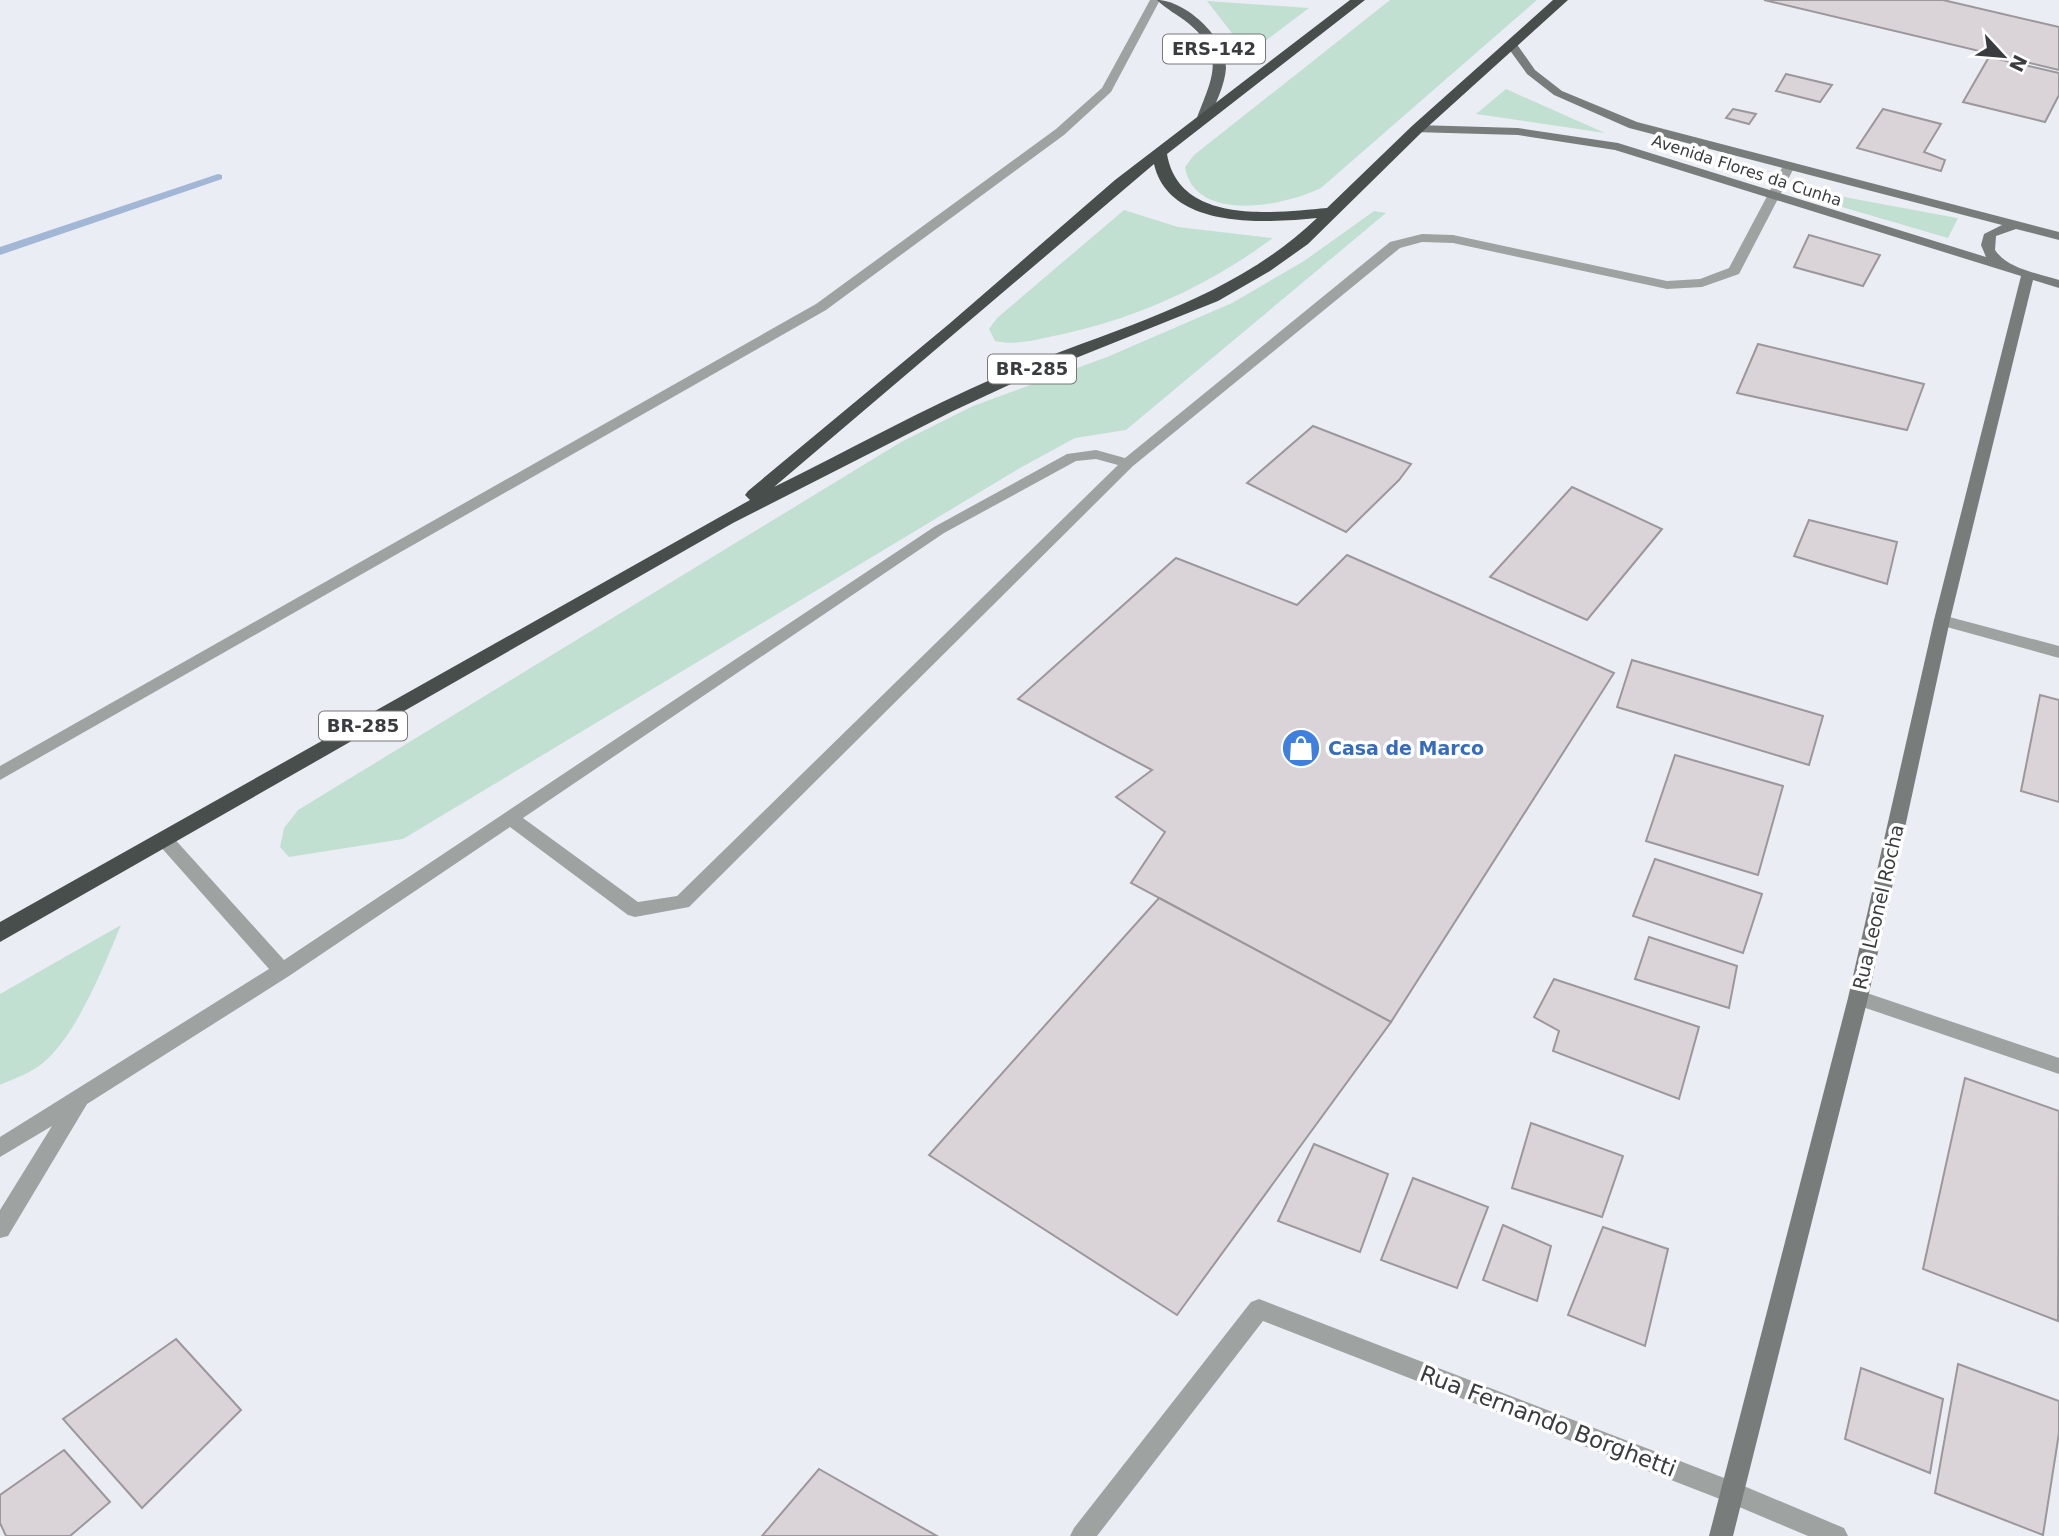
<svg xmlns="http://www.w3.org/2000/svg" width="2059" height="1536" viewBox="0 0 2059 1536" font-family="'DejaVu Sans',sans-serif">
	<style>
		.green { fill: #c2e0d1 }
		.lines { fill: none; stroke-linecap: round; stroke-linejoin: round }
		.stream { fill: #a2b6d5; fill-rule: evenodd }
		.building { fill: #dad4d9; stroke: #9c979b; stroke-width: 2 }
		.lane { fill: #9ea2a1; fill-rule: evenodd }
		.street { fill: #9ea2a1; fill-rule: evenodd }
		.secondary { fill: #787d7c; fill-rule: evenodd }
		.primary { fill: #5d6362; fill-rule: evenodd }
		.highway { fill: #474e4b; fill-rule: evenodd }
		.labels { text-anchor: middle; stroke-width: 7; stroke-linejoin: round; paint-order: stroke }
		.far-street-label { font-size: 16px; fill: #3b3c3f; stroke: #fff }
		.shield { fill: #fff; stroke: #767679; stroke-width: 2 }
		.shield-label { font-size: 18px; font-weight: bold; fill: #3b3c3f }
		.shop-label { font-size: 19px; font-weight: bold; fill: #366cbe; stroke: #fff; text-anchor: start }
		.street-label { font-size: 19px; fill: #3b3c3f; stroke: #fff }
		.near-street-label { font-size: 23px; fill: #3b3c3f; stroke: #fff }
	</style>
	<rect width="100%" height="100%" fill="#eaeef4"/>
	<g class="green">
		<path d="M1390,0H1537L1321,188C1285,206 1194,224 1185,167L1194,155Z"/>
		<polygon points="1207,1 1309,8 1248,54"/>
		<polygon points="1506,89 1605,133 1476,114"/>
		<polygon points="1796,188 1957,218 1958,218 1948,238 1794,193"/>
		<path d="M1124,210L1178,227L1273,238C1208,286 1138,318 1059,335C1038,339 1016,346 995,341L989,329L997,318Z"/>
		<polygon points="1374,211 1386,213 1126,430 1075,438 1020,468 403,839 289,857 280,847 284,828 298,810 901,442 973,406 1107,357 1232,303 1304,261"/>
		<path d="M121,925C104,966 75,1040 39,1066C28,1074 13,1079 0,1085V994Z"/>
	</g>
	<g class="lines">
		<polygon class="stream" points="218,174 222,175 222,179 0,255 0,247"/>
	</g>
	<g class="building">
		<polygon points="1764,0 1943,0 2059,27 2059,70"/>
		<polygon points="1989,57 2059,73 2059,95 2045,122 1963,102"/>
		<polygon points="1786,74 1832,85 1820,102 1776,91"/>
		<polygon points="1733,109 1756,114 1749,124 1726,118"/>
		<polygon points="1883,109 1941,124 1924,152 1945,160 1941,171 1857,148"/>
		<polygon points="1809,235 1880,255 1863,286 1794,267"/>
		<polygon points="1758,344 1924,384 1907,430 1737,393"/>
		<polygon points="1313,426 1411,464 1399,480 1346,532 1247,483"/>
		<polygon points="1572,487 1662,529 1587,620 1490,577"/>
		<polygon points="1809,520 1897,542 1887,584 1794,556"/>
		<polygon points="1347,555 1614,673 1391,1022 1131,883 1165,832 1116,797 1152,770 1018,699 1176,558 1297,605"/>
		<polygon points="1632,660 1823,716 1809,765 1617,707"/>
		<polygon points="2040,695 2059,700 2059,802 2021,791"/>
		<polygon points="1675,755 1783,786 1758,875 1646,841"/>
		<polygon points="1655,859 1762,894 1743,953 1633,916"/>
		<polygon points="1159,898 1391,1022 1177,1315 929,1155"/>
		<polygon points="1649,937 1737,966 1729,1008 1635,979"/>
		<polygon points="1554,979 1699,1027 1679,1099 1553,1051 1559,1031 1534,1017"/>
		<polygon points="1965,1078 2059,1111 2058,1321 1923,1269"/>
		<polygon points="1531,1123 1623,1156 1602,1217 1512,1188"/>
		<polygon points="1314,1144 1388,1174 1360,1252 1278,1221"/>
		<polygon points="1413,1178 1488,1207 1457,1288 1381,1260"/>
		<polygon points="1503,1225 1551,1246 1537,1301 1483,1280"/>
		<polygon points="1603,1227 1668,1249 1645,1346 1568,1315"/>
		<polygon points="176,1339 241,1410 142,1508 63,1419"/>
		<polygon points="1958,1364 2059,1401 2059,1433 2043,1535 1935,1493"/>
		<polygon points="1861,1368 1943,1399 1930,1473 1845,1439"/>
		<polygon points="64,1450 110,1502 70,1536 6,1536 0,1523 0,1495"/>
		<polygon points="819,1469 937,1536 762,1536"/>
	</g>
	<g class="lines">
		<path class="lane" d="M1789,162L1795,166L1739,274L1702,287L1667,289L1453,243L1422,242L1400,248L1133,466L689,907L635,917L628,915L510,827L289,976L87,1104L8,1236L0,1238V1210L52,1126L0,1157V1137L269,969L159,845L156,840L159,835H171L284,960L934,527L1067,454L1096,450L1125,458L1390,242L1422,234L1453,235L1667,281L1700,279L1729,268L1783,166ZM1096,459L1118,465L677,896L638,902L523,818L944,533L1076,461Z"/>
		<g class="street">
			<polygon points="1150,0 1160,0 1111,92 1064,135 826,310 0,780 0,766 816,304 1056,129 1102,88"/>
			<polygon points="1942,615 2059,646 2059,658 1936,624 1934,620"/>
			<polygon points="1858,990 2059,1058 2059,1074 1851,1003 1848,998 1851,993"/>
			<polygon points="1259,1299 1732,1481 1844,1528 1848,1536 1808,1536 1725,1501 1263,1321 1097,1536 1070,1536 1074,1528 1251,1302"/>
		</g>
		<path class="secondary" d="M1508,43H1516L1535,70L1562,91L1637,122L2059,232V240L2016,229L1996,236L1995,250C2008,269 2037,273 2059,280V288L2033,280L1950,620L1868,998L1733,1536H1709L1848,998L1934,620L2021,276L1615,150L1518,135L1413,132L1411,129L1417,125L1518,128L1618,143L1986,257L1981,245L1984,234L2002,225L1629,128L1554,95L1527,74L1506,45Z"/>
		<path class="primary" d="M1157,0C1185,0 1227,38 1226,68C1225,85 1215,106 1207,121L1197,118C1212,78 1227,55 1188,23C1178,15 1166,9 1157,0Z"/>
		<path class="highway" d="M1350,0H1365L1167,154C1179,225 1273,213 1327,208L1412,126L1553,0H1568L1422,132L1308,244L1270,271L1218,301L1011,384L953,411L733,523L0,942V922L750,500L745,495L748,491L949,324L1115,180ZM1154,164C1169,230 1266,223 1317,218C1230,302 1108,330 999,376C923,409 849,450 774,487Z"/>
	</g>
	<defs>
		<g id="shop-disc" transform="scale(2.0125)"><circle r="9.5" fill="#3f7fe0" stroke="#fff"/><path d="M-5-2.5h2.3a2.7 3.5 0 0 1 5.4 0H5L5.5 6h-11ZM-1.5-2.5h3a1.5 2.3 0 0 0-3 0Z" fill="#fff"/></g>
	</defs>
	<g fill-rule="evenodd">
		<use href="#shop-disc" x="1301" y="748"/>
	</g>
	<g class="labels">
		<g class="far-street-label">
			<text transform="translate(1747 170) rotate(18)" y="6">Avenida Flores da Cunha</text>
		</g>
		<g class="shield">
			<rect x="1163" y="34.5" width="102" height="29" rx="5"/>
			<rect x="988" y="354.5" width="88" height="29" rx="5"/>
			<rect x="319" y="711.5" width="88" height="29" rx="5"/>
		</g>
		<g class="shield-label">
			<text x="1214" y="55">ERS-142</text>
			<text x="1032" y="375">BR-285</text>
			<text x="363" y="732">BR-285</text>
		</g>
		<g class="shop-label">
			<text x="1328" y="755">Casa de Marco</text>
		</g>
		<g class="street-label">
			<text transform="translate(1878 907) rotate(-77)" y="7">Rua Leonel Rocha</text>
		</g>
		<g class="near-street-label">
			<text transform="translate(1548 1421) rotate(21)" y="8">Rua Fernando Borghetti</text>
		</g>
	</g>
	<g transform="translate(2003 56) rotate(116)" stroke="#ffffff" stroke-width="5" paint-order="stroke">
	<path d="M0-5L12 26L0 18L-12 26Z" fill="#3b3c3f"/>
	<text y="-10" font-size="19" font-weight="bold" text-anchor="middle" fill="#3b3c3f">N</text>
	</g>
</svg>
